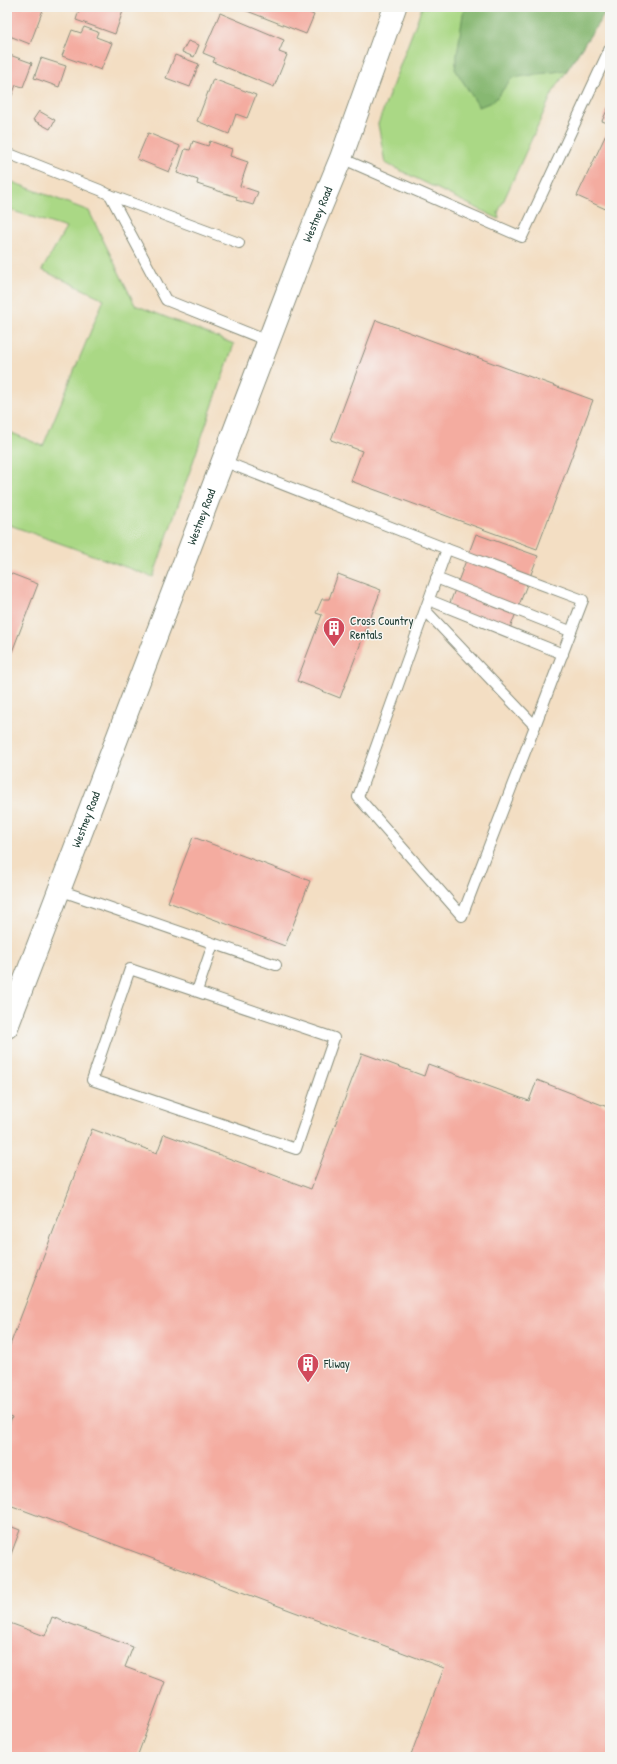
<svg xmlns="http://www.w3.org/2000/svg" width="617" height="1764" viewBox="0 0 617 1764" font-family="'Patrick Hand',sans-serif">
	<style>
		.green { fill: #aad885; stroke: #648a5c }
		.forest { fill: #87b872; stroke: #537a53 }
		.building { fill: #f4aca0 }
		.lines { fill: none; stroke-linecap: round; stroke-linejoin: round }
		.service-casing { stroke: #898e7c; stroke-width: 12 }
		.tertiary-casing { stroke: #898e7c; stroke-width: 24 }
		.service { stroke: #fff; stroke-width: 10 }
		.tertiary { stroke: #fff; stroke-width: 22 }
		.labels { text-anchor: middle; stroke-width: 3; stroke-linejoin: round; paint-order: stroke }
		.street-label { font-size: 12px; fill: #1f3d34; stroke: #f6f6f2 }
		.poi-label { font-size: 12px; fill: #1f3d34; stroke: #f6f6f2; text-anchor: start }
	</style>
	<rect width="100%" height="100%" fill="#f6f6f2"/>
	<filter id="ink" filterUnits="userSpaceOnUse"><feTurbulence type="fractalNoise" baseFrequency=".025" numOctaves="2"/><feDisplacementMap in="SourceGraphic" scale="8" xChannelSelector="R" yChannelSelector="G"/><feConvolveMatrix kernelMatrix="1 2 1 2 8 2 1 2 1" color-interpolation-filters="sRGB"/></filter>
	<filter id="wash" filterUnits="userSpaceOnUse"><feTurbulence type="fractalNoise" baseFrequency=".012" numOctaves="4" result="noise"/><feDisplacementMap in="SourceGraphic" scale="16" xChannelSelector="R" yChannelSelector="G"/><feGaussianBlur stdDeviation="0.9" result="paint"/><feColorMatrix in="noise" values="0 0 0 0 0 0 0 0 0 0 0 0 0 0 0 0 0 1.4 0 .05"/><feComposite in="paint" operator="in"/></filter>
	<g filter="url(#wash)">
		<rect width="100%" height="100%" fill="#f3dec3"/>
		<g class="green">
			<polygon points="422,7 608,7 553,92 498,213 499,219 385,163 378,124"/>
			<polygon points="7,180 89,211 135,305 234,344 153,577 7,524 7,431 43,446 104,299 42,270 66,228 7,209"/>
		</g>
		<polygon class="forest" points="464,7 609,7 567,70 512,78 494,101 479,107 455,69"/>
		<g id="blocks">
			<g class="building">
				<polygon points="7,7 44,7 30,44 7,35"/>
				<polygon points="80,7 110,7 123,11 115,34 76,20"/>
				<polygon points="237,7 302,7 301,9 314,15 306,34"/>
				<polygon points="220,13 284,40 279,52 287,55 274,87 213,62 215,58 203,53"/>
				<polygon points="84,27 98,32 96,37 112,43 101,70 62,56 72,30 81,33"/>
				<polygon points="188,41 199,45 194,57 182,52"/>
				<polygon points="7,54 32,63 23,87 16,85 7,108"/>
				<polygon points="175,55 199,64 190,87 166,78"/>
				<polygon points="41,58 66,66 59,87 34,78"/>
				<polygon points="213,79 256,95 247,118 236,114 229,134 197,121"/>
				<polygon points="610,104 610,124 602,121"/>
				<polygon points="39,111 55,120 50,129 33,120"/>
				<polygon points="610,126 610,211 577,196"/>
				<polygon points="148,133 180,146 169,172 137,159"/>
				<polygon points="193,141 208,146 210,141 232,149 230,156 248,162 240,186 258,192 253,205 236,200 237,197 197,184 198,180 177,173 185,149 190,150"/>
				<polygon points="376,320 593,400 537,549 351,481 362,451 331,440"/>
				<polygon points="476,534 538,556 509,631 448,608"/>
				<polygon points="7,572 38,584 7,665"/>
				<polygon points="338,574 381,590 340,698 297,681 322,615 316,613 322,599 329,599"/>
				<polygon points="193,837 310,881 285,946 168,902"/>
				<polygon points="362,1053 424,1076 428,1064 529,1101 537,1080 610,1108 610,1757 410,1757 444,1668 7,1504 7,1429 12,1417 7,1415 7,1353 92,1129 157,1153 164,1134 311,1189"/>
				<polygon points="7,1525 20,1530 7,1565"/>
				<polygon points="52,1617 133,1647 125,1667 165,1682 137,1757 7,1757 7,1622 45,1636"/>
			</g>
		</g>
	</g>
	<g filter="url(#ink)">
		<use href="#blocks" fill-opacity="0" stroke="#898e7c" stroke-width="1"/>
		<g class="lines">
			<g class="service-casing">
				<g id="service">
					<polyline points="7,153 100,190 110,195 166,300 268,341"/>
					<polyline points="341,158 522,237 610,48"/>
					<polyline points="110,195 239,243"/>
					<polyline points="223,461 447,549 583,600 535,726"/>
					<polyline points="436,578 570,631"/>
					<polyline points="429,600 563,654"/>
					<polyline points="425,610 358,797 462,916 535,726 425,610 447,549"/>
					<polyline points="59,890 276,965"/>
					<polygon points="130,969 334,1038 296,1149 92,1080"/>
					<polyline points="197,991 213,944"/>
				</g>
			</g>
			<g class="tertiary-casing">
				<g id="tertiary">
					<path id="s1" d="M7,1027L304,248L341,158L395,7"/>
				</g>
			</g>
			<use href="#service" class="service"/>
			<use href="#tertiary" class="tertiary"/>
		</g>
	</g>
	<defs>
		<g id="building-pin" transform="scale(1.15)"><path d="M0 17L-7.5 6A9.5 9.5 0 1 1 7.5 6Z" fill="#d1495b" stroke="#f6f6f2"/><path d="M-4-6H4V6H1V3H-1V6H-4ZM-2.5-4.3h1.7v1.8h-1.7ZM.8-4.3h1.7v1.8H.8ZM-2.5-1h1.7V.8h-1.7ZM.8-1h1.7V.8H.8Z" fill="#fff"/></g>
	</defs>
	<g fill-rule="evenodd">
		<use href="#building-pin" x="334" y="628"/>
		<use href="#building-pin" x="308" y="1364"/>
	</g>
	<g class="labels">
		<g class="street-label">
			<text dy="4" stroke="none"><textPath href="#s1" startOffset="870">Westney Road</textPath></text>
			<text dy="4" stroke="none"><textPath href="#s1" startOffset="546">Westney Road</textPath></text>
			<text dy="4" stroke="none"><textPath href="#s1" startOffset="222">Westney Road</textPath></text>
		</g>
		<g class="poi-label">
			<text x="350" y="625">Cross Country<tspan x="350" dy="14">Rentals</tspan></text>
			<text x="324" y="1368">Fliway</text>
		</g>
	</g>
	<rect width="617" height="1764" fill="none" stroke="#f6f6f2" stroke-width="24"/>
</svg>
